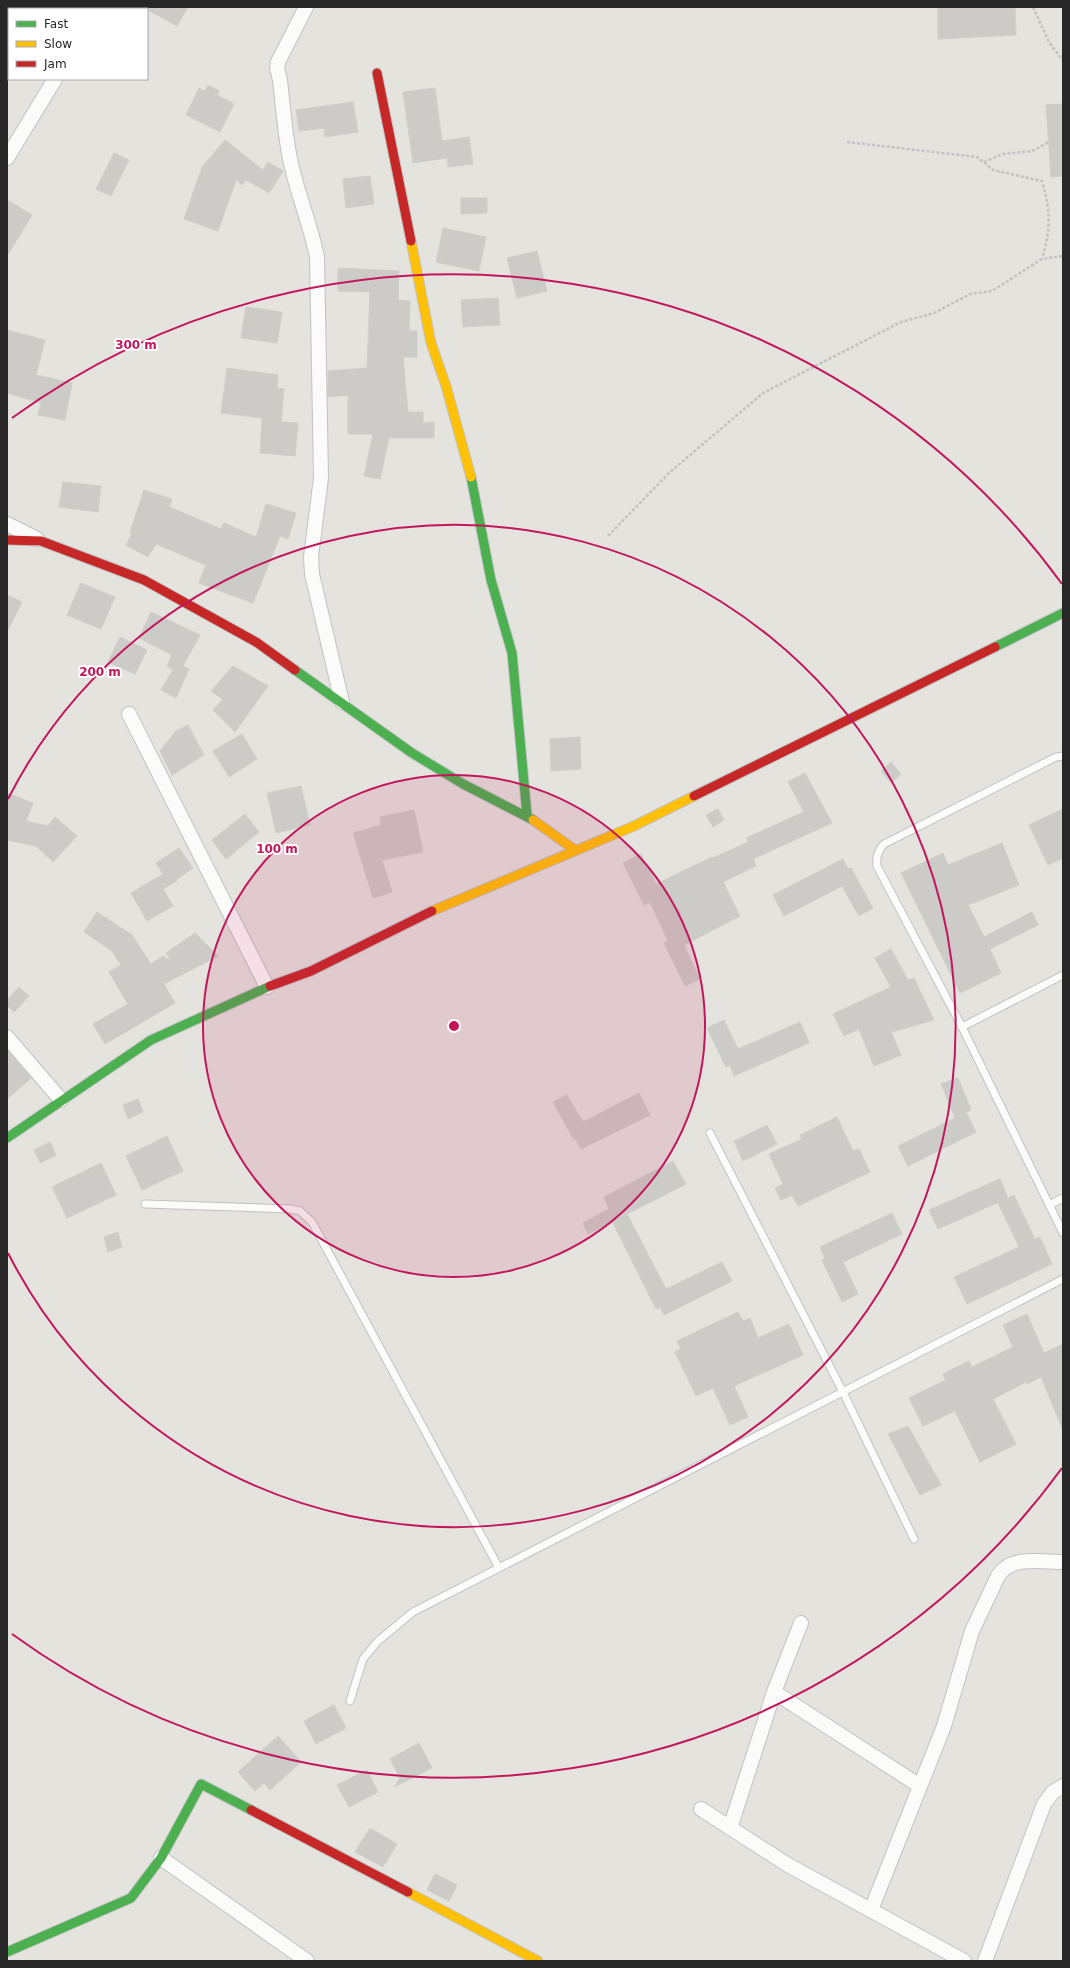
<svg xmlns="http://www.w3.org/2000/svg" width="1070" height="1968" viewBox="0 0 1070 1968" font-family="'DejaVu Sans',sans-serif">
	<style>
		.building { fill: #cccbc7; stroke: #cfceca }
		.lines { fill: none; stroke-linecap: round; stroke-linejoin: round }
		.lane-casing { stroke: #c2c2c3; stroke-width: 9 }
		.street-casing { stroke: #c2c2c3; stroke-width: 16 }
		.fast-casing { stroke: #c2c2c3; stroke-width: 11 }
		.slow-casing { stroke: #c2c2c3; stroke-width: 11 }
		.jam-casing { stroke: #c2c2c3; stroke-width: 11 }
		.path { stroke: #c2c2c2; stroke-width: 2.5; stroke-dasharray: 3 2; stroke-linecap: butt }
		.lane { stroke: #fbfbfa; stroke-width: 7 }
		.street { stroke: #fbfbfa; stroke-width: 14 }
		.fast { stroke: #4caf50; stroke-width: 9 }
		.slow { stroke: #ffc107; stroke-width: 9 }
		.jam { stroke: #c62828; stroke-width: 9 }
		.ring { fill: none; stroke: #c2185b; stroke-width: 2 }
		.centre { fill: #c2185b; stroke: #fff; stroke-width: 2 }
		.ring-label { font-size: 12px; text-anchor: middle; font-weight: bold; fill: #c2185b; stroke: #fff; stroke-width: 4; stroke-linejoin: round; paint-order: stroke }
	</style>
	<rect width="100%" height="100%" fill="#e4e3de"/>
	<g class="building">
		<polygon points="142,7 188,7 177,26"/>
		<polygon points="960,7 1015,7 1016,35 938,39 938,8"/>
		<polygon points="208,85 219,91 217,95 234,104 220,132 186,115 199,88 205,91"/>
		<polygon points="435,88 442,141 469,137 473,164 448,167 447,158 413,163 403,92"/>
		<polygon points="353,102 358,132 325,137 324,128 299,131 296,110"/>
		<polygon points="1063,104 1063,176 1051,177 1046,105"/>
		<polygon points="225,140 263,170 268,162 283,171 269,193 246,180 242,185 236,180 218,231 184,219 202,167"/>
		<polygon points="114,153 129,160 111,196 96,189"/>
		<polygon points="370,176 374,204 346,208 343,179"/>
		<polygon points="461,198 487,198 487,213 461,214"/>
		<polygon points="7,200 32,215 7,256"/>
		<polygon points="443,228 486,237 479,271 436,262"/>
		<polygon points="537,251 547,291 517,298 507,258"/>
		<polygon points="338,268 399,271 398,300 410,301 409,331 417,331 417,357 403,357 408,412 423,412 423,423 434,422 434,438 389,438 380,479 364,476 373,434 348,434 348,395 328,397 328,371 367,368 370,292 338,291"/>
		<polygon points="498,298 500,325 463,327 461,300"/>
		<polygon points="246,307 282,312 277,343 241,338"/>
		<polygon points="7,330 45,340 36,375 72,383 65,420 38,415 41,403 7,393"/>
		<polygon points="227,368 278,375 277,388 284,389 281,422 298,423 295,456 260,453 262,418 221,413"/>
		<polygon points="63,482 101,486 98,512 59,507"/>
		<polygon points="144,490 172,499 169,507 221,529 224,523 256,537 266,504 296,513 288,539 280,536 253,603 199,583 206,565 156,544 148,557 126,545 132,533 130,532"/>
		<polygon points="81,583 115,597 101,629 67,615"/>
		<polygon points="7,595 22,602 7,632"/>
		<polygon points="151,612 200,635 183,666 189,669 176,698 161,690 173,670 167,666 172,655 139,638"/>
		<polygon points="120,637 147,650 135,674 108,662"/>
		<polygon points="233,666 268,686 235,732 213,710 223,699 211,691"/>
		<polygon points="188,725 204,755 172,775 160,751 176,731"/>
		<polygon points="242,734 257,759 229,777 213,751"/>
		<polygon points="580,737 581,769 551,771 550,739"/>
		<polygon points="891,762 901,774 891,783 881,771"/>
		<polygon points="805,773 832,823 753,859 756,866 723,882 740,916 684,945 700,979 685,986 664,943 668,941 650,902 644,905 623,863 641,854 656,884 712,857 713,858 748,842 746,838 804,812 788,782"/>
		<polygon points="301,786 310,825 276,833 267,793"/>
		<polygon points="7,793 33,803 26,821 48,826 55,817 77,836 53,862 36,846 7,840"/>
		<polygon points="718,809 724,820 713,827 706,815"/>
		<polygon points="1063,809 1063,858 1048,865 1029,825"/>
		<polygon points="414,810 423,852 382,860 392,892 373,898 353,833 381,825 380,817"/>
		<polygon points="245,814 259,832 226,859 212,840"/>
		<polygon points="1002,843 1019,885 968,905 984,937 1032,912 1038,925 990,949 1001,973 960,993 901,873 943,853 948,865"/>
		<polygon points="179,848 193,868 176,880 177,881 163,889 173,906 147,921 131,893 163,874 156,863"/>
		<polygon points="843,859 848,869 851,868 873,908 859,916 842,886 784,916 773,895"/>
		<polygon points="97,912 132,935 151,964 163,956 171,961 166,953 195,933 218,956 164,984 175,1003 105,1044 93,1024 128,1004 109,972 121,965 112,951 84,932"/>
		<polygon points="891,949 908,980 914,978 934,1020 891,1032 901,1055 874,1066 859,1029 844,1036 833,1014 891,987 875,958"/>
		<polygon points="19,987 29,996 14,1012 7,1005 7,1000"/>
		<polygon points="724,1020 738,1049 800,1022 809,1043 734,1076 730,1065 726,1067 707,1028"/>
		<polygon points="7,1050 31,1078 7,1099"/>
		<polygon points="958,1078 971,1110 966,1112 976,1132 908,1166 898,1146 955,1118 941,1084"/>
		<polygon points="639,1093 650,1115 581,1149 576,1139 574,1140 553,1102 567,1095 583,1122"/>
		<polygon points="138,1099 143,1112 128,1119 123,1105"/>
		<polygon points="837,1117 853,1151 859,1149 870,1172 798,1206 792,1195 781,1200 775,1188 783,1184 769,1154 802,1139 800,1135"/>
		<polygon points="767,1125 777,1144 743,1161 734,1141"/>
		<polygon points="167,1136 183,1171 142,1190 126,1156"/>
		<polygon points="50,1142 56,1155 40,1163 34,1150"/>
		<polygon points="673,1161 686,1184 627,1214 666,1289 722,1262 732,1281 664,1315 660,1307 656,1309 612,1221 588,1234 583,1223 609,1209 604,1197"/>
		<polygon points="101,1163 116,1195 67,1218 52,1187"/>
		<polygon points="1000,1179 1008,1198 938,1229 929,1210"/>
		<polygon points="1014,1195 1035,1239 1040,1237 1052,1264 967,1304 954,1277 1019,1247 998,1203"/>
		<polygon points="892,1213 902,1234 843,1262 858,1294 842,1302 822,1260 825,1258 820,1247"/>
		<polygon points="118,1232 122,1247 108,1252 104,1237"/>
		<polygon points="738,1312 743,1321 750,1318 758,1338 789,1324 803,1355 734,1386 748,1417 730,1425 713,1388 696,1396 675,1352 681,1349 677,1341"/>
		<polygon points="1027,1314 1044,1353 1063,1344 1063,1430 1041,1377 1027,1384 1026,1382 993,1399 1016,1444 980,1462 955,1411 923,1426 909,1398 946,1380 943,1374 969,1361 972,1367 1013,1347 1003,1325"/>
		<polygon points="908,1426 941,1485 920,1495 888,1434"/>
		<polygon points="334,1705 346,1728 316,1744 304,1721"/>
		<polygon points="278,1736 301,1762 270,1790 264,1783 255,1791 238,1772"/>
		<polygon points="419,1743 432,1768 394,1787 400,1778 390,1759"/>
		<polygon points="367,1770 378,1792 349,1807 337,1785"/>
		<polygon points="370,1828 397,1844 383,1867 355,1852"/>
		<polygon points="435,1874 457,1885 449,1901 427,1890"/>
	</g>
	<g class="lines">
		<g class="lane-casing">
			<g id="lane">
				<path d="M1063,756L1056,757L884,844C878,851 876,856 877,866L962,1027L1063,1233"/>
				<polyline points="962,1027 1063,975"/>
				<polyline points="710,1133 843,1392 914,1539"/>
				<polyline points="145,1204 291,1209 300,1211 312,1222 499,1568"/>
				<polyline points="1049,1205 1063,1198"/>
				<polyline points="350,1701 363,1659 378,1641 413,1612 1063,1279"/>
			</g>
		</g>
		<g class="street-casing">
			<g id="street">
				<path d="M306,7L278,62L277,68L280,80C284,115 286,150 296,183C303,208 312,232 317,257L321,478L311,557L312,574L342,702"/>
				<polyline points="96,9 96,7"/>
				<polyline points="7,158 55,79"/>
				<polyline points="7,524 37,539"/>
				<polyline points="129,714 267,987"/>
				<polyline points="7,1037 61,1100"/>
				<polyline points="774,1692 920,1786"/>
				<polyline points="701,1809 788,1865 964,1961"/>
				<polyline points="730,1828 774,1692 801,1623"/>
				<polyline points="161,1858 307,1961"/>
				<path d="M871,1910L944,1726L972,1631L998,1576C1011,1555 1041,1562 1063,1562"/>
				<polyline points="985,1961 1044,1804 1053,1792 1063,1786"/>
			</g>
		</g>
		<g class="fast-casing">
			<g id="fast">
				<polyline points="471,477 491,580 512,653 527,815"/>
				<polyline points="995,647 1063,613"/>
				<polyline points="295,670 412,753 463,784 533,820"/>
				<polyline points="7,1138 151,1040 270,986"/>
				<polyline points="7,1952 131,1898 161,1858 201,1784 251,1810"/>
			</g>
		</g>
		<g class="slow-casing">
			<g id="slow">
				<polyline points="411,241 431,343 446,386 471,477"/>
				<polyline points="533,820 575,850"/>
				<polyline points="432,911 634,826 694,796"/>
				<polyline points="408,1892 538,1961"/>
			</g>
		</g>
		<g class="jam-casing">
			<g id="jam">
				<polyline points="377,73 411,241"/>
				<polyline points="7,540 41,541 144,580 256,642 295,670"/>
				<polyline points="694,796 995,647"/>
				<polyline points="270,986 311,971 432,911"/>
				<polyline points="251,1810 408,1892"/>
			</g>
		</g>
		<g class="path">
			<polyline points="1033,7 1049,42 1063,61"/>
			<path d="M847,142L977,157L993,170L1042,181C1051,214 1051,226 1042,259"/>
			<polyline points="984,162 1003,154 1032,151 1049,142"/>
			<polyline points="608,536 669,473 763,393 901,322 934,313 970,294 992,291 1042,259 1063,256"/>
		</g>
		<use href="#lane" class="lane"/>
		<use href="#street" class="street"/>
		<use href="#fast" class="fast"/>
		<use href="#slow" class="slow"/>
		<use href="#jam" class="jam"/>
	</g>
	<circle cx="454" cy="1026" r="251" fill="#c2185b" fill-opacity=".12"/>
	<g class="ring">
		<circle cx="454" cy="1026" r="251"/>
		<path d="M8 799A501 501 0 1 1 8 1253"/>
		<path d="M1062 1468A752 752 0 0 1 12 1634M12 418A752 752 0 0 1 1062 584"/>
	</g>
	<circle cx="454" cy="1026" r="6" class="centre"/>
	<g class="ring-label">
		<text x="136" y="349">300 m</text>
		<text x="100" y="676">200 m</text>
		<text x="277" y="853">100 m</text>
	</g>
	<rect width="1070" height="1968" fill="none" stroke="#272727" stroke-width="16"/>
	<rect x="8" y="8" width="140" height="72" fill="#ffffff" stroke="#a9a9a9"/>
	<rect x="16" y="21" width="20" height="6" fill="#4caf50" stroke="#a9a9a9"/>
	<text x="44" y="28" font-size="12" fill="#272727">Fast</text>
	<rect x="16" y="41" width="20" height="6" fill="#ffc107" stroke="#a9a9a9"/>
	<text x="44" y="48" font-size="12" fill="#272727">Slow</text>
	<rect x="16" y="61" width="20" height="6" fill="#c62828" stroke="#a9a9a9"/>
	<text x="44" y="68" font-size="12" fill="#272727">Jam</text>
</svg>
